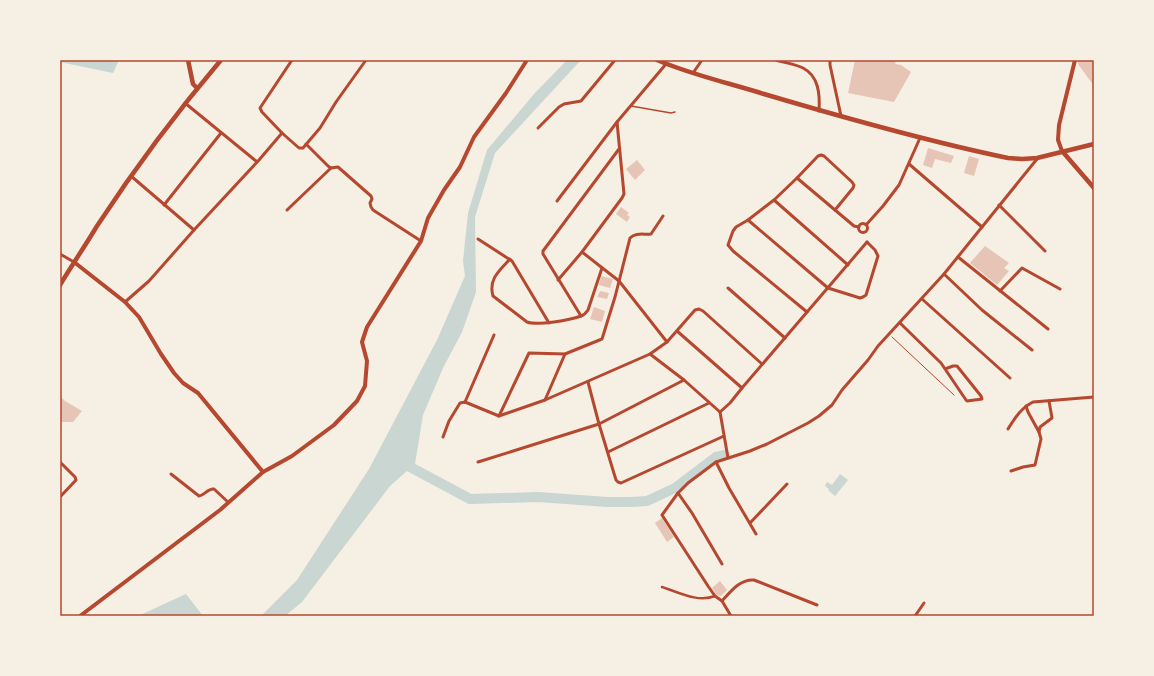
<svg xmlns="http://www.w3.org/2000/svg" width="1154" height="676" viewBox="0 0 1154 676" font-family="'Space Grotesk',sans-serif">
	<style>
		.water { fill: #c9d6d2 }
		.lines { fill: none; stroke-linecap: round; stroke-linejoin: round }
		.river { stroke: #c9d6d2; stroke-width: 10 }
		.building { fill: #e6c5b7 }
		.path { stroke: #b5482f; stroke-width: 1 }
		.service { stroke: #b5482f; stroke-width: 1.5 }
		.pedestrian { stroke: #b5482f; stroke-width: 2.5 }
		.minor { stroke: #b5482f; stroke-width: 3 }
		.tertiary { stroke: #b5482f; stroke-width: 4 }
		.secondary { stroke: #b5482f; stroke-width: 4.5 }
		.neatline { fill: none; stroke: #b5482f; stroke-width: 1.5 }
	</style>
	<rect width="100%" height="100%" fill="#f6efe4"/>
	<g class="water">
		<polygon points="60,60 119,60 113,73 60,62"/>
		<polygon points="567,60 581,60 495,153 475,217 476,292 462,332 443,368 423,415 415,464 390,486 302,602 285,616 261,616 297,580 369,469 437,340 465,276 463,261 468,213 487,150 534,94"/>
		<polygon points="840,474 848,480 835,496 828,490 829,489 825,486 827,482 832,485"/>
		<polygon points="186,594 203,616 138,616"/>
	</g>
	<g class="lines">
		<polyline class="river" points="399,461 470,499 538,497 607,502 631,502 647,501 675,488 716,457 725,455"/>
	</g>
	<g class="building">
		<polygon points="855,60 889,60 896,62 895,64 901,65 911,72 894,102 848,93"/>
		<polygon points="1079,60 1094,60 1094,86 1078,64"/>
		<polygon points="928,148 954,156 951,163 935,159 932,168 923,165"/>
		<polygon points="969,156 979,159 974,176 964,173"/>
		<polygon points="637,160 645,170 635,180 626,169"/>
		<polygon points="621,207 629,213 627,215 630,217 627,222 616,214"/>
		<polygon points="985,246 1009,263 1004,268 1009,271 997,285 970,263"/>
		<polygon points="601,276 613,279 610,288 599,285"/>
		<polygon points="600,291 609,293 607,299 597,297"/>
		<polygon points="594,307 605,311 602,322 590,319"/>
		<polygon points="60,396 65,401 82,411 73,422 62,422 60,421"/>
		<polygon points="662,518 674,537 667,542 655,523"/>
		<polygon points="720,581 727,590 721,596 717,595 712,588"/>
	</g>
	<g class="lines">
		<polyline class="path" points="892,337 954,395"/>
		<polyline class="service" points="631,106 671,113 675,112"/>
		<path class="pedestrian" d="M662,587C678,592 698,603 715,596"/>
		<g class="minor">
			<polyline points="292,60 260,108 262,112 282,133 299,148 303,148 320,128 336,102 366,60"/>
			<path d="M776,60C785,63 795,64 803,68C819,76 820,95 819,111"/>
			<polyline points="830,60 830,65 841,116"/>
			<polyline points="693,73 702,60"/>
			<polyline points="185,103 256,161"/>
			<polyline points="538,128 559,107 564,104 581,101 615,60"/>
			<polyline points="306,144 328,166 331,168 338,167 371,196 372,199 370,203 371,207 373,210 421,241"/>
			<polyline points="909,164 982,227"/>
			<polyline points="131,176 194,230"/>
			<polyline points="797,178 854,226 859,227"/>
			<polyline points="774,200 848,265"/>
			<polyline points="557,201 617,122 666,64"/>
			<polyline points="164,205 221,133"/>
			<polyline points="999,205 1045,251"/>
			<polyline points="287,210 331,168"/>
			<polyline points="748,220 828,288 860,298 863,297 866,295 878,256 875,250 867,242"/>
			<circle cx="863" cy="228" r="4.5"/>
			<polyline points="866,225 883,206 899,185 920,138"/>
			<polyline points="478,239 512,261 549,323"/>
			<polyline points="582,252 619,281 667,342"/>
			<polyline points="60,254 74,262"/>
			<polyline points="958,257 1048,329"/>
			<path d="M510,259C500,270 488,279 493,296L527,322C538,326 570,320 581,316C584,315 586,313 588,310L602,268"/>
			<polyline points="944,274 982,310 1032,350"/>
			<polyline points="558,280 582,252 622,198 624,194 617,122"/>
			<polyline points="728,288 785,338"/>
			<polyline points="1000,291 1022,268 1060,289"/>
			<polyline points="922,299 1010,378"/>
			<polyline points="125,302 149,281 194,230 259,160 282,133"/>
			<polyline points="807,312 733,251 728,245 733,231 736,227 748,220 774,200 797,178 818,156 821,155 824,156 852,182 854,185 853,188 835,210"/>
			<polyline points="581,316 543,254 543,251 619,149"/>
			<polyline points="900,323 941,363 966,400 967,401 982,399 981,396 957,366 953,366 945,369"/>
			<polyline points="677,331 742,388"/>
			<polyline points="650,354 684,380 720,412 728,458"/>
			<polyline points="588,382 599,424 616,480 618,482 621,483 724,436"/>
			<polyline points="545,400 565,354"/>
			<polyline points="465,402 499,416 545,400 650,354 667,342 695,310 699,309 703,311 762,364"/>
			<polyline points="465,402 494,335"/>
			<polyline points="1026,406 1028,412 1039,432"/>
			<polyline points="720,412 730,403 742,388 867,242"/>
			<path d="M499,416L529,353L565,354L602,339L615,297L630,238C636,232 644,235 651,234L663,216"/>
			<path d="M1008,429C1015,418 1021,408 1033,402L1094,397"/>
			<polyline points="443,437 449,421 460,403 465,402"/>
			<polyline points="608,452 709,403"/>
			<polyline points="60,462 75,477 76,480 60,497"/>
			<polyline points="478,462 599,424 684,380"/>
			<polyline points="716,462 729,488 756,534"/>
			<polyline points="1011,471 1023,467 1035,465 1041,439 1039,432 1040,427 1052,418 1049,401"/>
			<path d="M171,474L199,496C205,495 208,488 214,489L228,502"/>
			<polyline points="678,493 692,513 722,564"/>
			<polyline points="750,523 787,484"/>
			<path d="M722,601C731,591 740,579 754,580L817,605"/>
			<polyline points="731,616 722,601 715,596 708,586 662,515 678,493 688,483 716,462 750,451 767,444 808,423 819,416 832,405 842,390 868,360 878,346 944,274 1037,159"/>
			<polyline points="915,616 924,603"/>
		</g>
		<g class="tertiary">
			<polyline points="1062,151 1058,140 1059,125 1075,60"/>
			<polyline points="74,262 125,302 139,317 161,354 174,373 183,383 198,393 263,472"/>
			<polyline points="80,616 220,510 263,472 292,456 334,425 357,401 365,386 367,361 362,342 367,327 421,241 428,218 444,190 460,167 474,137 506,93 527,60"/>
		</g>
		<g class="secondary">
			<polyline points="188,60 193,84 197,88"/>
			<path d="M657,60C692,75 729,83 764,94C845,118 926,141 1008,158L1022,159L1037,158L1094,144"/>
			<polyline points="1062,151 1094,188"/>
			<path d="M60,285C72,265 85,246 97,226C135,168 176,113 221,60"/>
		</g>
	</g>
	<rect width="1154" height="676" fill="none" stroke="#f6efe4" stroke-width="122"/>
	<rect x="61" y="61" width="1032" height="554" class="neatline"/>
</svg>
